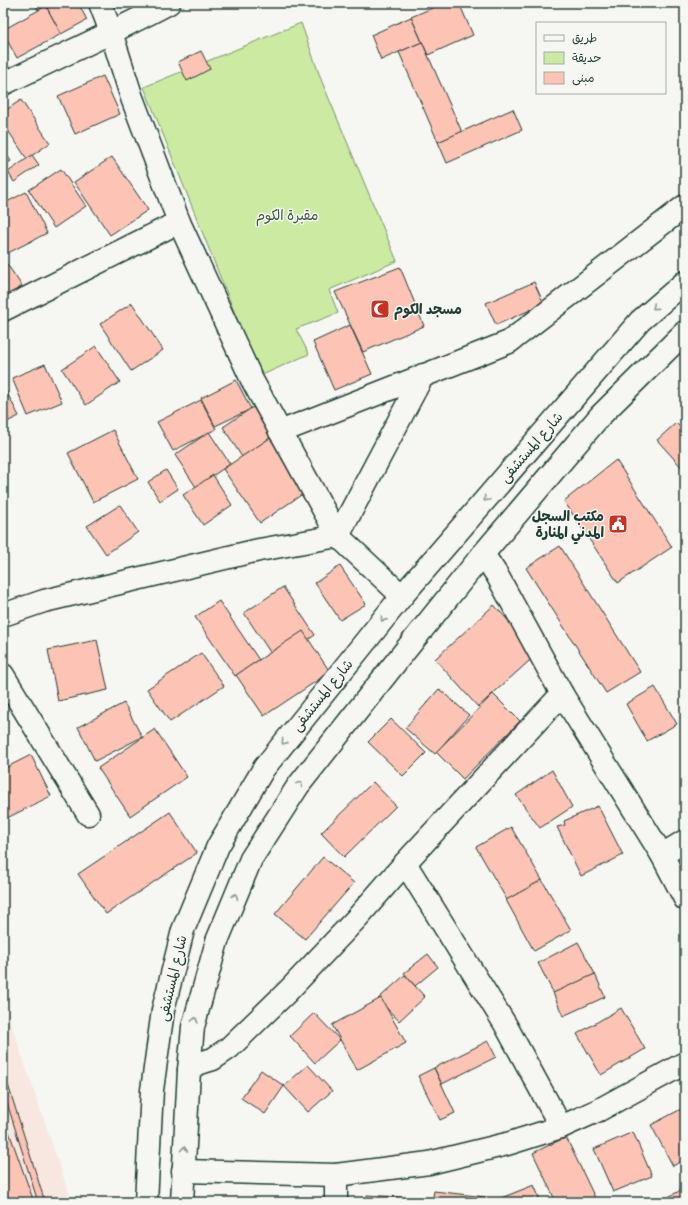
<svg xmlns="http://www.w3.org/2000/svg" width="688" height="1205" viewBox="0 0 688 1205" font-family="'Gochi Hand','Playpen Sans Arabic',sans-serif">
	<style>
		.built { fill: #f8e7e0 }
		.green { fill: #cceaa1; stroke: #76946a }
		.building { fill: #fdc3b5; stroke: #1f3d34 }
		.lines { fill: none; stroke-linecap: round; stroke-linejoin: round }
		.minor-casing { stroke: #1f3d34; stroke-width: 25 }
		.major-casing { stroke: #1f3d34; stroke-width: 25 }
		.minor { stroke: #f6f6f2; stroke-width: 22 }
		.major { stroke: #f6f6f2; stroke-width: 22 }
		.oneway { stroke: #8a9a93 }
		.labels { text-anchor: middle; stroke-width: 3; stroke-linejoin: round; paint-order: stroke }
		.park-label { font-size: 14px; fill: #395744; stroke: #f6f6f2 }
		.poi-label { font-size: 14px; font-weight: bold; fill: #1f3d34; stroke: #f6f6f2; text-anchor: start }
		.street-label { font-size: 14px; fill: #1f3d34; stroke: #f6f6f2 }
	</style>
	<rect width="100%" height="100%" fill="#f6f6f2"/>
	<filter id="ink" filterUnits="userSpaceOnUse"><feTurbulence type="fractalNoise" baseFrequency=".025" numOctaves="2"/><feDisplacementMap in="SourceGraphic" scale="8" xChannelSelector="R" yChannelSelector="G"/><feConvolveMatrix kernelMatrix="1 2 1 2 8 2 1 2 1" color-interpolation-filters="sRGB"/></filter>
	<g filter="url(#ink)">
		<polygon class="built" points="3,1000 72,1202 3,1202"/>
		<polygon class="green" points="301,23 322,82 397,261 329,290 338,313 296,329 309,354 260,376 144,87"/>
		<g class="building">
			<polygon points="35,3 53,3 38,10"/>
			<polygon points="57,3 78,3 87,20 61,34 47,8"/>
			<polygon points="444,3 459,3 473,35 428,55 411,17"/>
			<polygon points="46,6 61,34 17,58 3,33 3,30"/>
			<polygon points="411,17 422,42 381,60 371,35"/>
			<polygon points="422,42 462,132 438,142 399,52"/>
			<polygon points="201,51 210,69 187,81 178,62"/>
			<polygon points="103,76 120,114 75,134 58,96"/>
			<polygon points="21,100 50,143 27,159 3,123 3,112"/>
			<polygon points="513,109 522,130 447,163 438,142"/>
			<polygon points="3,150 11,161 3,166"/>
			<polygon points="32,155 39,165 14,182 8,172"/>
			<polygon points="112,157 148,210 110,235 74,182"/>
			<polygon points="61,169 86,206 54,228 29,190"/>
			<polygon points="26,192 47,233 8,253 3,243 3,204"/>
			<polygon points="7,264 22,286 3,299 3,267"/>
			<polygon points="400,267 424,326 363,352 335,292"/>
			<polygon points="534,282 544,304 496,325 486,303"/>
			<polygon points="132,303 163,350 131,371 100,324"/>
			<polygon points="350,325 372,374 334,390 313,342"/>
			<polygon points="96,346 120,382 86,405 62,369"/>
			<polygon points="45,364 62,402 28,416 12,378"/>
			<polygon points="236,380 251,409 215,426 201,398"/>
			<polygon points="3,385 19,416 3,424"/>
			<polygon points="201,400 216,429 173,451 157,422"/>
			<polygon points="253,407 273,436 242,457 223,427"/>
			<polygon points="676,423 685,432 685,471 657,440"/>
			<polygon points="113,430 138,479 93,502 68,453"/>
			<polygon points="209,432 230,464 196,487 175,455"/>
			<polygon points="270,438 307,491 260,523 223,469"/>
			<polygon points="616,460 672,547 618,583 564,501"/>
			<polygon points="166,470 178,489 160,501 148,482"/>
			<polygon points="213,475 232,505 203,525 183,495"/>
			<polygon points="120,505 138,532 106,554 87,526"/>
			<polygon points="560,546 640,672 606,693 526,568"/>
			<polygon points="340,566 366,604 340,620 315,583"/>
			<polygon points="283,587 315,635 276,661 244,613"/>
			<polygon points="219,601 259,660 235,676 195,617"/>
			<polygon points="494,605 538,653 478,707 435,659"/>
			<polygon points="303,631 330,672 264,716 236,675"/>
			<polygon points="97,640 108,690 58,701 48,650"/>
			<polygon points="201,653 224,686 170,722 147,689"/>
			<polygon points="655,687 677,724 647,741 626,704"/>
			<polygon points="439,689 469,715 435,754 405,728"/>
			<polygon points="493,694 520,721 463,779 436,752"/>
			<polygon points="124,703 142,737 95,761 78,727"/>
			<polygon points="391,719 426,753 403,776 368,742"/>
			<polygon points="155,729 187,777 130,816 98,768"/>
			<polygon points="31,755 51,796 3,820 3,769"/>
			<polygon points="552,770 572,807 540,828 516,795"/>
			<polygon points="373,782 396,806 344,857 321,833"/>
			<polygon points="598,806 623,855 581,876 557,827 565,825 564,821"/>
			<polygon points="170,812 197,853 106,914 78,874"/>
			<polygon points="511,827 542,880 507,900 476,847"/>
			<polygon points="323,857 354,883 305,939 275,914"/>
			<polygon points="542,880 571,930 534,951 506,900"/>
			<polygon points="578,942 595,974 555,996 538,963"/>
			<polygon points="428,954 438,967 415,986 404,973"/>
			<polygon points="595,974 605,997 563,1016 553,993"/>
			<polygon points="405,975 425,997 399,1021 378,999"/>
			<polygon points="381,998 406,1043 357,1070 332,1025"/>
			<polygon points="621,1008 645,1049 601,1075 577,1034"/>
			<polygon points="314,1013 340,1040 315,1063 290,1036"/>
			<polygon points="488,1041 496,1057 442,1084 434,1068"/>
			<polygon points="308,1065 332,1091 308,1112 284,1086"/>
			<polygon points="434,1068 455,1113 440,1120 418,1076"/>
			<polygon points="3,1069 45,1202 38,1202 3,1090"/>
			<polygon points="261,1070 284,1086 265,1114 241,1098"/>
			<polygon points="685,1107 685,1159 673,1166 651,1125"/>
			<polygon points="3,1115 34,1202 3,1202"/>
			<polygon points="633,1132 652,1176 613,1192 594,1149"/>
			<polygon points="566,1137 597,1202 556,1202 533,1153"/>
			<polygon points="534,1185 541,1202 497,1202 496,1200"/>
			<polygon points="685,1188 685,1202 659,1202"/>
			<polygon points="434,1191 485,1197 484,1202 432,1202"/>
			<polygon points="367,1195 429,1199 429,1202 367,1202"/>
		</g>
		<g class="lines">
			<g class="minor-casing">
				<g id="minor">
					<polyline points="100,3 111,32 132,98 179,222 252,380 338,536 402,596"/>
					<path d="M3,84C58,57 115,32 169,3"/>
					<polyline points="3,310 179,222"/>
					<polyline points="280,432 509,342 685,206"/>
					<polyline points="483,554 497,575 562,694 662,855 685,899"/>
					<polyline points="3,615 44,601 259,550 338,536 423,375"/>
					<polyline points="3,675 88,814"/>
					<polyline points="662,855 685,841"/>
					<polyline points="405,863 505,1024 561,1127"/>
					<polyline points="189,1070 197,1064 213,1059 229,1048 288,991 357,918 405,863 562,694"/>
					<polyline points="183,1171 336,1175 429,1163 507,1144 561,1127 599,1110 685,1063"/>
					<polyline points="336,1175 336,1202"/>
				</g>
			</g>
			<g class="major-casing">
				<g id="major">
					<polyline points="146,1202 152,1090 163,1010 183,930 218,846 264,768 402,596 640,321 685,282"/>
					<polyline points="182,1202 189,1070 193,1027 217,941 251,859 298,786 392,667 483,554 600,416 685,332"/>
				</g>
			</g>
			<use href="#minor" class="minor"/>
			<use href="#major" class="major"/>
		</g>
		<defs><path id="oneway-chevron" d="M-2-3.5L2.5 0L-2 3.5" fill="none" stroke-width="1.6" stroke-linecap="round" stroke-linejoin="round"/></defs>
		<g class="oneway">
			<use href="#oneway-chevron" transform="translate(655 307) rotate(140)"/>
			<use href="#oneway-chevron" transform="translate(486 499) rotate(131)"/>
			<use href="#oneway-chevron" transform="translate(383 619) rotate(129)"/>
			<use href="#oneway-chevron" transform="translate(284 742) rotate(129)"/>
			<use href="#oneway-chevron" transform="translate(300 784) rotate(-54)"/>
			<use href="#oneway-chevron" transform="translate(235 896) rotate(-67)"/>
			<use href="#oneway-chevron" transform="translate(195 1020) rotate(-75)"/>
			<use href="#oneway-chevron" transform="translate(184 1149) rotate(-87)"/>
		</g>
	</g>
	<defs>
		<g id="mosque-square" transform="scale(1)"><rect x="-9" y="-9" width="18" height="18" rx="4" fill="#c8321e" stroke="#f6f6f2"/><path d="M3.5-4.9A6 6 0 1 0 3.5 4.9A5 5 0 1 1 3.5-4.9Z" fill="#fff"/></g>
		<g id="civic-square" transform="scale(1)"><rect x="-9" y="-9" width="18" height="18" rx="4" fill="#c8321e" stroke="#f6f6f2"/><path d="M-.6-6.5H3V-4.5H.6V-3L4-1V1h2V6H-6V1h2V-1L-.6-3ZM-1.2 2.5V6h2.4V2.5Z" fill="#fff"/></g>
	</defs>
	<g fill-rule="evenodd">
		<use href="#mosque-square" x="380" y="309"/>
		<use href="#civic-square" x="618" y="524"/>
	</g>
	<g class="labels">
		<g class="park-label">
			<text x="287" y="220">مقبرة الكوم</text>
		</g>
		<g class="poi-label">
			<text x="394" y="314">مسجد الكوم</text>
			<text x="604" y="521" text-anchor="end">مكتب السجل<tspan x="604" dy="16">المدني المنارة</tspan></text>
		</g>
		<g class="street-label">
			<text transform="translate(531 447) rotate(-49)" y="5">شارع المستشفى</text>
			<text transform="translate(322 695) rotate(-51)" y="5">شارع المستشفى</text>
			<text transform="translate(172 978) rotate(-77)" y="5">شارع المستشفى</text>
		</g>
	</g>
	<rect width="688" height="1205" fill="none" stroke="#f6f6f2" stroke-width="16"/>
	<rect x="8" y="8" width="672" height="1189" fill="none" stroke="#1f3d34" stroke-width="1.5" filter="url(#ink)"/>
	<rect x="536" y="22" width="130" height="72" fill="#f6f6f2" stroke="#a0aca6"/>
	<rect x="544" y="35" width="20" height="6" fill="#f6f6f2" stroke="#a0aca6"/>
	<text x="572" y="42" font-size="12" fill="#1f3d34">طريق</text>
	<rect x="544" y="52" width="20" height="12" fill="#cceaa1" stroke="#a0aca6"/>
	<text x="572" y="62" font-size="12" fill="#1f3d34">حديقة</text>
	<rect x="544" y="72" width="20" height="12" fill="#fdc3b5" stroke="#a0aca6"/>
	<text x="572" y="82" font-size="12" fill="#1f3d34">مبنى</text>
</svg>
